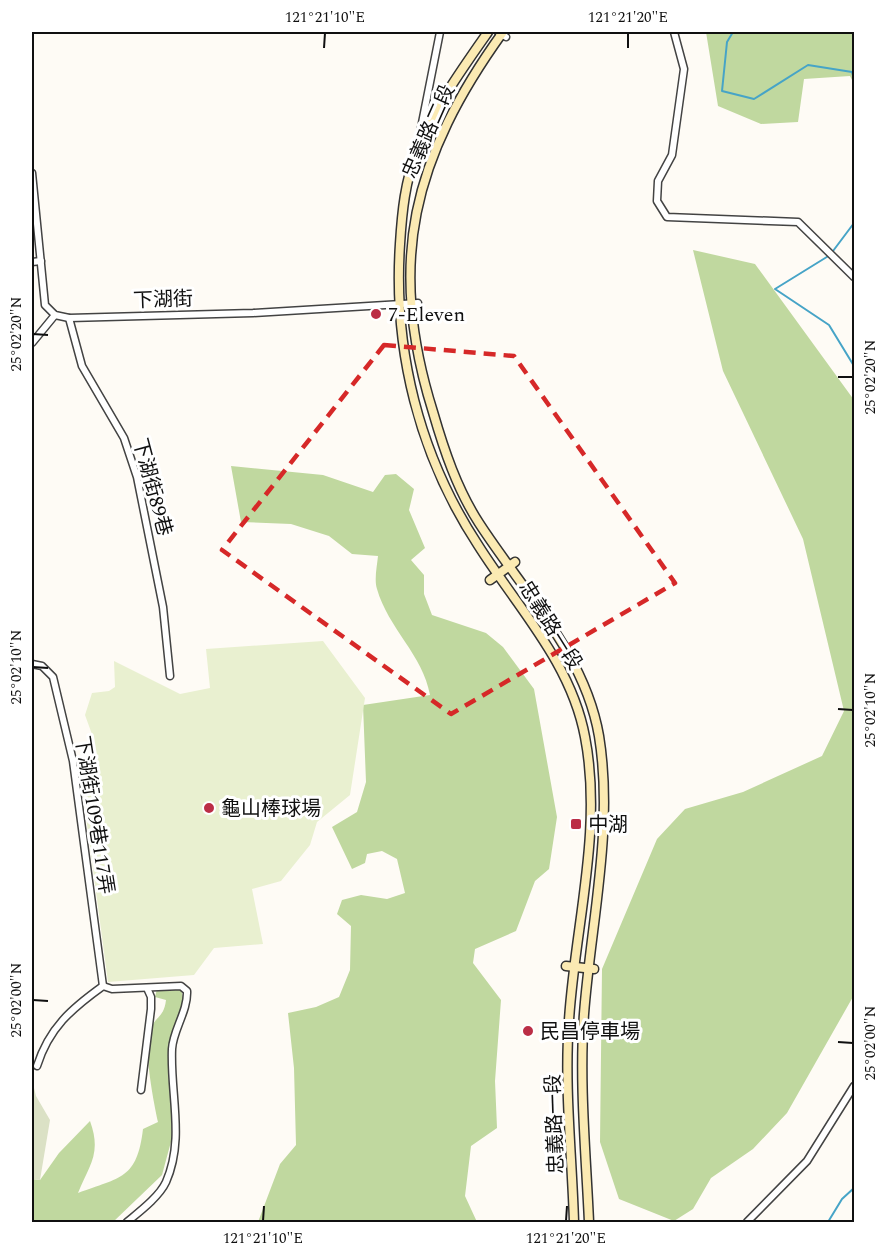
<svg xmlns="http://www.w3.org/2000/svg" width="886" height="1254" viewBox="0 0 886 1254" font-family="Spectral,'Noto Sans TC',serif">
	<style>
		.forest { fill: #c0d89f }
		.cemetery { fill: #dbe1c5 }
		.pitch { fill: #e9f0d0 }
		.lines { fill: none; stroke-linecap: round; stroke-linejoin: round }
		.stream { stroke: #46a4c7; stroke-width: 2 }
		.minor-casing { stroke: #434343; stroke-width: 9 }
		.secondary-casing { stroke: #323232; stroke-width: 11 }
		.minor { stroke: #fff; stroke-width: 6 }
		.secondary { stroke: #fbeab3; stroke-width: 8 }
		.marked { fill: none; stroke: #d62828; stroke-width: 4.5; stroke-dasharray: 12 8; stroke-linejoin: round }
		.ticks { fill: none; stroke: #101010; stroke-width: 2 }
		.poi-dot { fill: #bb2e46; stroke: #fff; stroke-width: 2 }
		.labels { text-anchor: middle; stroke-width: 6; stroke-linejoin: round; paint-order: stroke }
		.street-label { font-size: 20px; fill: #101010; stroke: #fff }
		.poi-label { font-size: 20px; fill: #101010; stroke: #fff; text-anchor: start }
		.neatline { fill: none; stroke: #101010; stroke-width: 2 }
		.ticks-label { font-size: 15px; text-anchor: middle; fill: #101010 }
	</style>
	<rect width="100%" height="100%" fill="#fefbf5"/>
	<g class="forest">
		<polygon points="706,32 854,32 854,84 850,76 804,79 798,122 761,124 718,106"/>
		<polygon points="693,250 755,264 854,400 854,995 787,1113 753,1149 711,1178 693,1209 674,1221 619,1199 600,1142 602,969 657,839 685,809 743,792 822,756 844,711 803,539 723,371"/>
		<path d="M231,466L323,475L373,492L385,475L396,474L414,489L409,510L425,548L411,560L424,575V594L432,615L486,633L503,647L534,689L557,817L549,869L535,881L516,931L475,949L473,963L501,1000L495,1081L497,1128L471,1146L465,1196L477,1222H258L280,1164L296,1145L294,1068L288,1013L316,1007L339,997L350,970L351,926L337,914L342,900L361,895L387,899L405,893L397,859L382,851L367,854L365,863L352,869L332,827L357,812L366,782L363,705L430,695C423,655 388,628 377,589C374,580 377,566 378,556L352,554L329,536L291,524L241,522Z"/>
		<path d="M157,989H181L184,1003L169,1048L172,1138L162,1175L113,1222H32V1179L40,1180L59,1153L90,1121C102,1154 89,1165 78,1193C121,1177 137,1179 143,1129L158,1122C154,1104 142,1044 151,1028C157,1015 164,1017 166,1000L155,997Z"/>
	</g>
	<polygon class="cemetery" points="32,1080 36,1096 50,1120 40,1180 32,1179"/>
	<polygon class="pitch" points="323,641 365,698 350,795 317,822 310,845 281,881 252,889 263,944 214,948 194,975 108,982 79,764 93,754 93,737 85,715 92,693 109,691 115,687 114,661 180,694 210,688 206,649"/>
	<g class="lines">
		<g class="stream">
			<polyline points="733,32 727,42 722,91 754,99 808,65 852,72 854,79"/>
			<polyline points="854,223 830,255 775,289 829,325 854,366"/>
			<polyline points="828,1222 842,1199 854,1188"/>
		</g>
		<g class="minor-casing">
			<g id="minor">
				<polyline points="498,32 506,37"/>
				<polyline points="674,32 684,69 672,155 658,181 657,201 667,217 798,222 854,277"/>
				<polyline points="418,143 440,32"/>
				<polyline points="32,173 45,305 55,315 69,318 253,313 418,303"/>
				<polyline points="32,262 41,261"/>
				<polyline points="69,318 82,366 124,438 137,477 163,607 170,676"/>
				<polyline points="32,343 55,315"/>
				<polyline points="32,664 42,666 53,677 73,761 103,986"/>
				<path d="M103,986L112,989L181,986L187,991C188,1011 173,1030 172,1049C170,1094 185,1139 166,1182C159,1197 139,1212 127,1222"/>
				<path d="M37,1066C49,1028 71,1009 103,986"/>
				<polyline points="141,1090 151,1009 151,997 147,988"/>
				<polyline points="747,1222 807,1161 854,1086"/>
			</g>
		</g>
		<g class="secondary-casing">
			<g id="secondary">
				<path d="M488,32C462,69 434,108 417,151C405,181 402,212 400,244C393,350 419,455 478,545C517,607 571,662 585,737C603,830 575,926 569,1020C564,1087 572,1155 574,1222"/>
				<path d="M503,32C413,157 386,262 433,412C444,450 457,489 479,523C523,591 585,654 599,736C614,828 591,922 584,1014C579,1082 586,1154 589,1222"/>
				<polyline points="490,580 515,562"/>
				<polyline points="566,966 594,969"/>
			</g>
		</g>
		<use href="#minor" class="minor"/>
		<use href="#secondary" class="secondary"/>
	</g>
	<path class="marked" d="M384,345L514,356L675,583L451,714L222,550Z"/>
	<path class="ticks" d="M324,48L325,33M628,48V33M33,334L48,335M838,377H853M33,667L48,668M838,709L853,710M33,1000L48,1001M838,1042L853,1043M263,1221L264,1206M566,1221L567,1206"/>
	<g class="poi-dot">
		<circle cx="376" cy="314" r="6"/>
		<circle cx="209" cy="808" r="6"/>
		<rect x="570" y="818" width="12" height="12" rx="3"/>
		<circle cx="528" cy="1031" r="6"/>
	</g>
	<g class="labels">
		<g class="street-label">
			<text transform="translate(428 131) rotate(-66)" y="7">忠義路二段</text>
			<text transform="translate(163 299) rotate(-2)" y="7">下湖街</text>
			<text transform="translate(153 487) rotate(75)" y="7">下湖街89巷</text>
			<text transform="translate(551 625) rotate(58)" y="7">忠義路一段</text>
			<text transform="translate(95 815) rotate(81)" y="7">下湖街109巷117弄</text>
			<text transform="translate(554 1124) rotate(-92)" y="7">忠義路一段</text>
		</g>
		<g class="poi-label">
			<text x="388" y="321">7-Eleven</text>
			<text x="221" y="815">龜山棒球場</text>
			<text x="588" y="831">中湖</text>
			<text x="540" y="1038">民昌停車場</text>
		</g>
	</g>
	<rect width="886" height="1254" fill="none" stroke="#ffffff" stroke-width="66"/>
	<rect x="33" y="33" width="820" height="1188" class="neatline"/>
	<g class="ticks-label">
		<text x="325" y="22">121°21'10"E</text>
		<text x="628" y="22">121°21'20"E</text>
		<text transform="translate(16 334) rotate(-90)" y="5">25°02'20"N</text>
		<text transform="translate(870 377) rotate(-90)" y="5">25°02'20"N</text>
		<text transform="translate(16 667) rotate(-90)" y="5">25°02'10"N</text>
		<text transform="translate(870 710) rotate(-90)" y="5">25°02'10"N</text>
		<text transform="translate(16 1000) rotate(-90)" y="5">25°02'00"N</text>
		<text transform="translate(870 1043) rotate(-90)" y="5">25°02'00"N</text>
		<text x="263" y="1243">121°21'10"E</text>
		<text x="566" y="1243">121°21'20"E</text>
	</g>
</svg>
